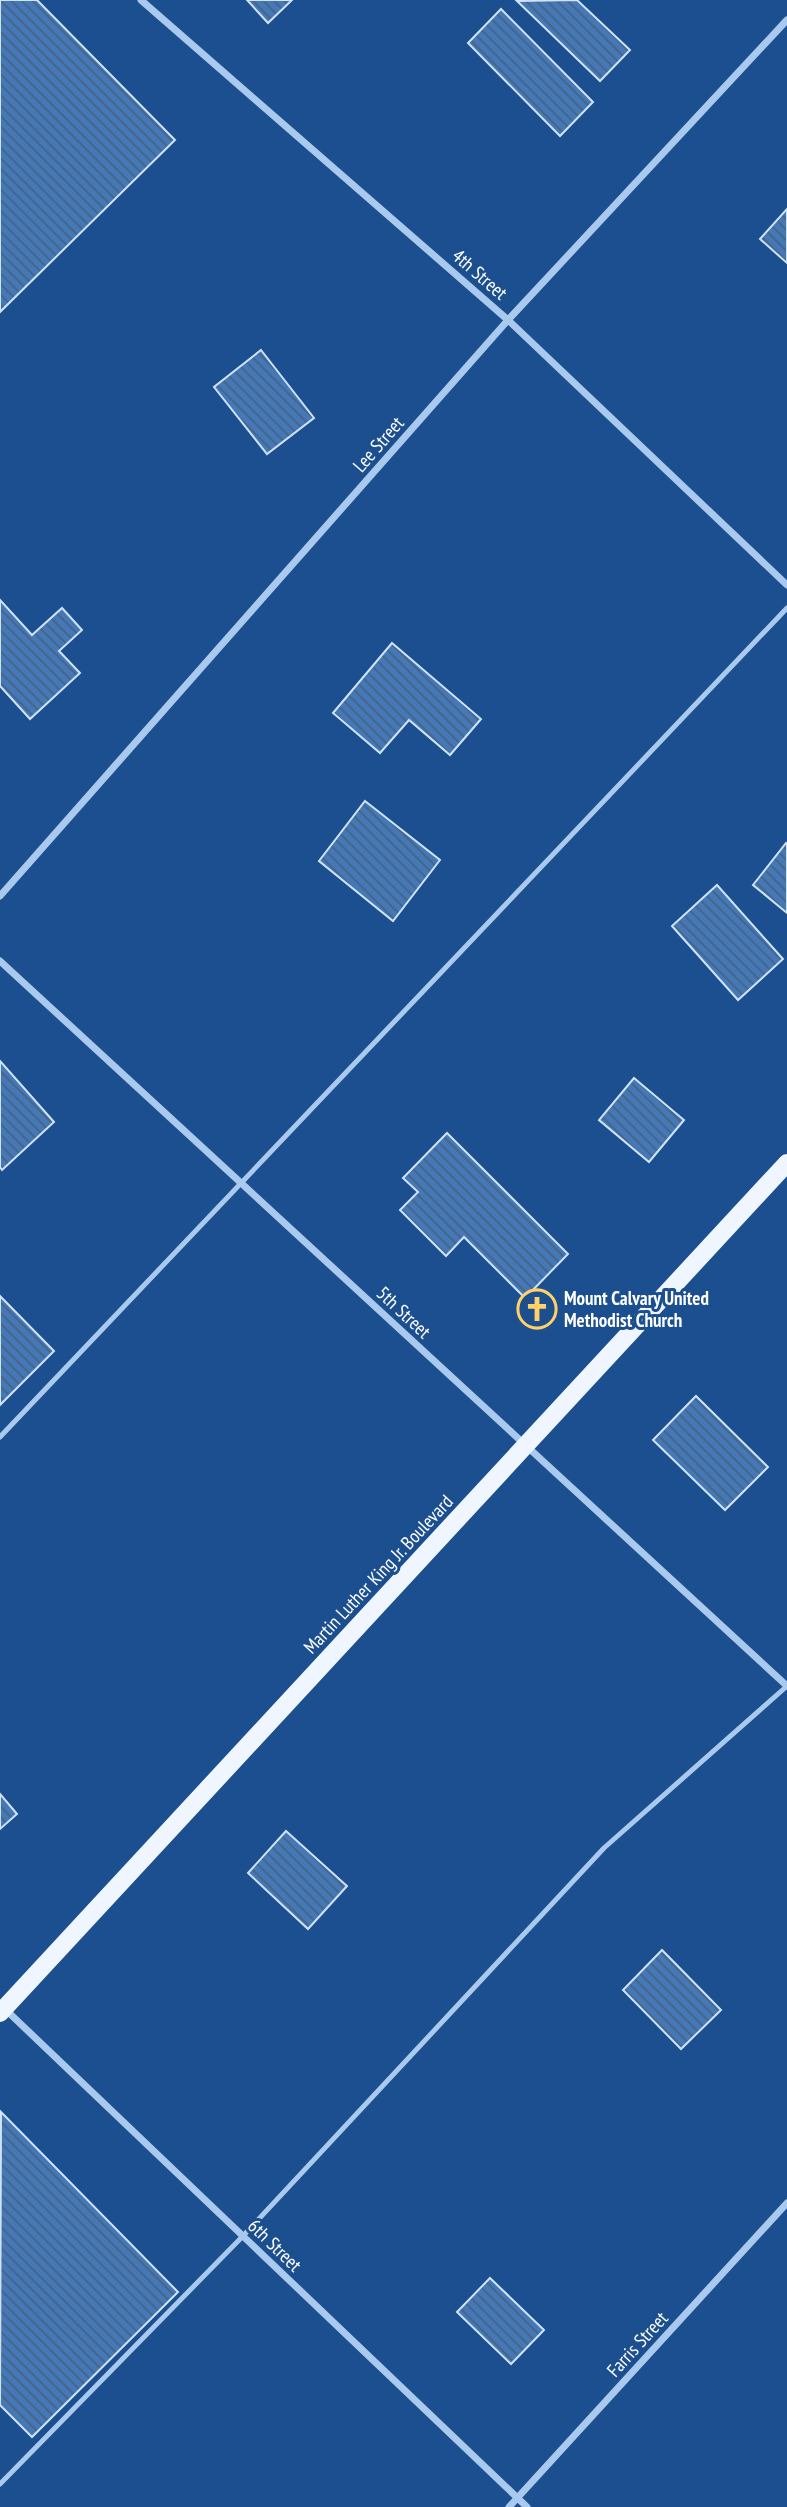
<svg xmlns="http://www.w3.org/2000/svg" width="787" height="2507" viewBox="0 0 787 2507" font-family="'PT Sans Narrow',sans-serif">
	<style>
		.building { fill: url(#building-back-hatch); stroke: #cfe3fa; stroke-width: 2 }
		.lines { fill: none; stroke-linecap: round; stroke-linejoin: round }
		.service { stroke: #a9c9ee; stroke-width: 5 }
		.minor { stroke: #a9c9ee; stroke-width: 7 }
		.primary { stroke: #f0f6ff; stroke-width: 18 }
		.labels { text-anchor: middle; stroke-width: 6; stroke-linejoin: round; paint-order: stroke }
		.street-label { font-size: 19px; fill: #fff; stroke: #1b4f8f }
		.poi-label { font-size: 19px; font-weight: bold; fill: #fff; stroke: #1b4f8f; text-anchor: start }
	</style>
	<defs>
		<pattern id="building-back-hatch" width="6" height="6" patternUnits="userSpaceOnUse" patternTransform="scale(1.75)"><rect width="6" height="6" fill="#4478b7"/><path d="M-1 5l2 2M0 0l6 6M5-1l2 2" fill="none" stroke="#486282"/></pattern>
	</defs>
	<rect width="100%" height="100%" fill="#1b4f8f"/>
	<g class="building">
		<polygon points="0,0 37,0 175,140 0,312"/>
		<polygon points="247,0 292,0 268,23"/>
		<polygon points="577,0 630,50 600,81 517,1"/>
		<polygon points="501,9 593,102 560,136 468,43"/>
		<polygon points="787,209 787,263 760,239"/>
		<polygon points="261,350 314,418 267,454 214,387"/>
		<polygon points="0,600 32,635 62,608 82,630 59,651 80,673 30,719 0,686"/>
		<polygon points="392,643 481,719 450,755 409,720 380,753 333,713"/>
		<polygon points="365,801 440,860 393,921 319,861"/>
		<polygon points="786,843 787,844 787,913 753,885"/>
		<polygon points="717,885 783,959 738,1000 672,926"/>
		<polygon points="0,1061 54,1122 2,1170 0,1167"/>
		<polygon points="634,1078 684,1120 649,1162 599,1120"/>
		<polygon points="447,1133 568,1254 525,1298 464,1237 446,1256 400,1210 418,1192 403,1178"/>
		<polygon points="0,1296 54,1351 0,1405"/>
		<polygon points="696,1396 768,1467 725,1510 653,1440"/>
		<polygon points="0,1794 17,1814 0,1829"/>
		<polygon points="286,1831 347,1886 308,1929 248,1873"/>
		<polygon points="662,1950 721,2010 681,2049 623,1990"/>
		<polygon points="1,2112 178,2292 32,2437 0,2405"/>
		<polygon points="490,2278 544,2330 511,2364 457,2312"/>
	</g>
	<g class="lines">
		<g class="service">
			<polyline points="0,1437 787,608"/>
			<polyline points="0,2484 243,2236 604,1848 787,1686"/>
		</g>
		<g class="minor">
			<polyline points="141,0 508,320 787,585"/>
			<polyline points="0,896 508,320 787,20"/>
			<polyline points="0,961 787,1686"/>
			<polyline points="6,2010 527,2507"/>
			<polyline points="509,2507 787,2203"/>
		</g>
		<polyline class="primary" points="0,2013 787,1163"/>
	</g>
	<defs>
		<g id="church-ring" transform="scale(2.0125)"><circle r="9.5" fill="#1b4f8f" stroke="#ffd166" stroke-width="1.5"/><path d="M-1.2-6h2.4v3.5h3.3v2.4h-3.3V6h-2.4V-.1h-3.3v-2.4h3.3Z" fill="#ffd166"/></g>
	</defs>
	<g fill-rule="evenodd">
		<use href="#church-ring" x="537" y="1309"/>
	</g>
	<g class="labels">
		<g class="street-label">
			<text transform="translate(480 274) rotate(41)" y="7">4th Street</text>
			<text transform="translate(378 444) rotate(-49)" y="7">Lee Street</text>
			<text transform="translate(404 1312) rotate(43)" y="7">5th Street</text>
			<text transform="translate(378 1574) rotate(-47)" y="7">Martin Luther King Jr. Boulevard</text>
			<text transform="translate(275 2245) rotate(44)" y="7">6th Street</text>
			<text transform="translate(637 2344) rotate(-48)" y="7">Farris Street</text>
		</g>
		<g class="poi-label">
			<text x="564" y="1305">Mount Calvary United<tspan x="564" dy="22">Methodist Church</tspan></text>
		</g>
	</g>
</svg>
